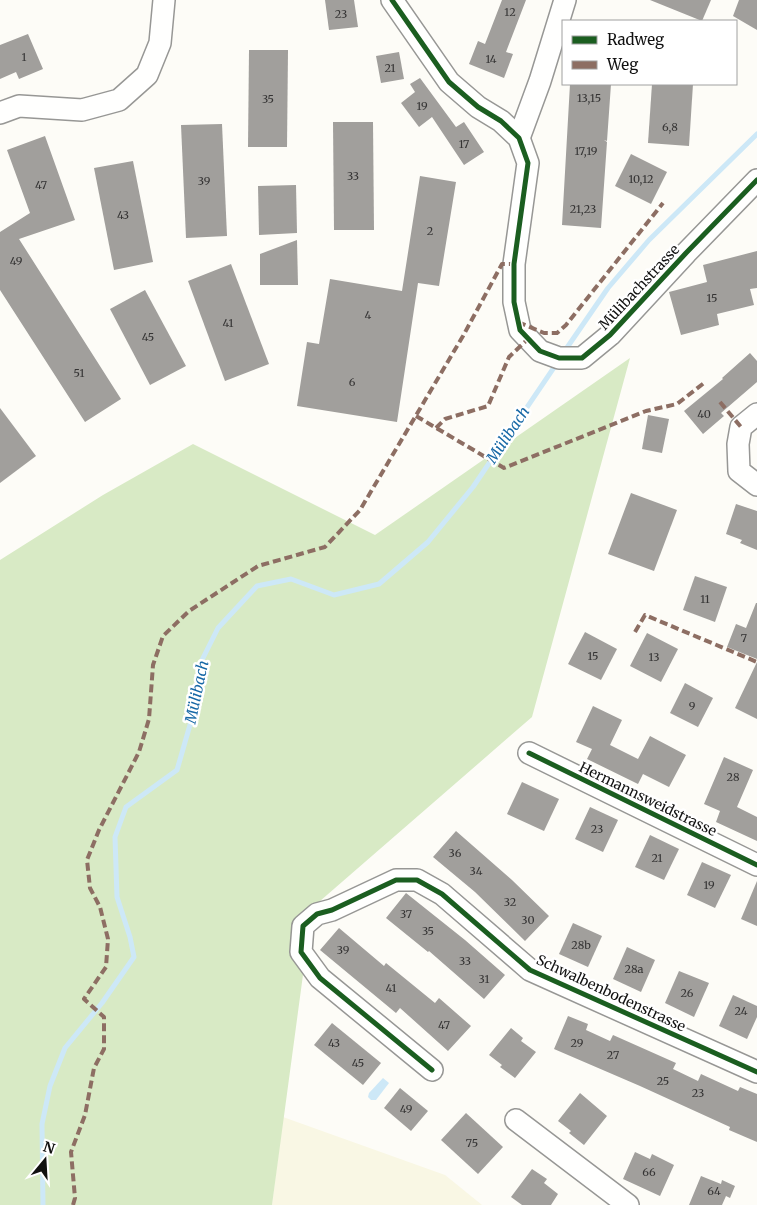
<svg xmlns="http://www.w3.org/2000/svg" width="757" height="1205" viewBox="0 0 757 1205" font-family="Merriweather,serif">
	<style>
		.farmland { fill: #f9f7e4 }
		.forest { fill: #d8eac5 }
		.water { fill: #cde8f7 }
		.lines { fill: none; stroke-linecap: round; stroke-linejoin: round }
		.stream { stroke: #cde8f7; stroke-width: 5 }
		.building { fill: #a19f9c }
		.street-casing { stroke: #979795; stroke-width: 24 }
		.street { stroke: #fffffe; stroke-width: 21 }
		.quiet { stroke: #8d6e63; stroke-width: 4; stroke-dasharray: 8 4; stroke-linecap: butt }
		.cycleway-casing { stroke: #fff; stroke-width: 8 }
		.cycleway { stroke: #1b5e20; stroke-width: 5 }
		.labels { text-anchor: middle; stroke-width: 5; stroke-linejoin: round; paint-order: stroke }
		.number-label { font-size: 11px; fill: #353434 }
		.street-label { font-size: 14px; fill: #111; stroke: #fff }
		.water-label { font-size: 15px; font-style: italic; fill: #1768a6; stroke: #fff }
	</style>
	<rect width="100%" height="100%" fill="#fdfcf7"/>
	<polygon class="farmland" points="283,1117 445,1175 482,1205 272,1205"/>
	<polygon class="forest" points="630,358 532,717 312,908 272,1205 0,1205 0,560 103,495 193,444 375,535"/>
	<polygon class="water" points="383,1078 389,1083 376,1100 371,1100 368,1097 369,1093"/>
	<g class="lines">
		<g class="stream">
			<polyline points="564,352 608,288 649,240 757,134"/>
			<polyline points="43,1205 42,1124 50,1086 65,1048 102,1003 134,957 130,937 117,897 115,837 126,807 177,770 194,711 202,660 218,628 257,586 291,579 334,595 379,584 428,542 473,487 557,363"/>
		</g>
	</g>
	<g class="building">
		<polygon points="325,0 354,0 358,27 329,30"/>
		<polygon points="502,0 526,0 506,52 513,54 504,78 469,64 478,41 485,44"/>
		<polygon points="650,0 711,0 702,21"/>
		<polygon points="739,0 757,0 757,30 733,16"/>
		<polygon points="28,34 43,69 19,79 16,72 0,79 0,45"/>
		<polygon points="249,50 288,50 287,147 248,147"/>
		<polygon points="399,52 404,79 381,83 376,56"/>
		<polygon points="420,78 456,127 464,122 484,152 464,165 432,117 419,127 401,103 415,92 410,84"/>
		<polygon points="570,84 611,84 607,141 604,140 607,142 601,228 562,225"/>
		<polygon points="652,84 693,84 689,146 648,143"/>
		<polygon points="333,122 373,122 374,230 334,230"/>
		<polygon points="222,124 227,236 186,238 181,125"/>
		<polygon points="45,136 75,220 19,239 121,399 85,422 0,290 0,232 30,213 7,150"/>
		<polygon points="631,154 667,172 651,204 615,186"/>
		<polygon points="133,161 153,262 114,270 94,168"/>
		<polygon points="420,176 456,182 439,286 418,283 397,422 297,406 307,342 319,344 330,279 402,291"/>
		<polygon points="296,185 297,233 259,235 258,186"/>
		<polygon points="297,240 298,285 260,285 260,254"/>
		<polygon points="757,251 757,288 750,289 754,305 717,314 719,325 681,335 669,292 707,282 703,265"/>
		<polygon points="231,264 269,364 225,381 188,281"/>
		<polygon points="145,290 186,366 150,385 110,309"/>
		<polygon points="750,353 757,361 757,382 721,413 724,416 703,434 684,411 723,379 722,378"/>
		<polygon points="0,408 36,456 0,483"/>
		<polygon points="648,415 669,419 662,453 642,449"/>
		<polygon points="631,493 677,510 654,571 608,554"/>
		<polygon points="736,504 757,511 757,550 740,543 742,540 726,534"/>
		<polygon points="695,576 727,587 715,622 683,610"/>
		<polygon points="756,603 757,603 757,659 727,647 736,624 746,628"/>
		<polygon points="585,632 617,649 601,680 568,664"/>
		<polygon points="647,633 678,649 661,682 630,666"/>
		<polygon points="757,662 757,719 735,708"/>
		<polygon points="685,683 713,698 698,727 670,713"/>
		<polygon points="593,706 622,720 610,745 638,759 650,736 686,755 669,787 643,774 638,784 587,759 592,749 576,742"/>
		<polygon points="724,757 753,770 737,807 757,817 757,841 716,822 720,811 704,804"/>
		<polygon points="522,782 559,799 544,831 507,814"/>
		<polygon points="590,807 618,820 603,852 575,839"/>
		<polygon points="456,831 512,880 549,916 525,941 475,892 433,857"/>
		<polygon points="650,835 679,849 664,880 635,867"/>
		<polygon points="702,862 731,875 715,908 687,895"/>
		<polygon points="757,881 757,926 741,919"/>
		<polygon points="406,893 465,940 505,975 484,999 429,951 428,952 386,918"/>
		<polygon points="573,923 602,936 588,967 559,954"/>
		<polygon points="339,928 384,966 386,963 435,1003 439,998 471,1026 448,1051 400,1008 396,1013 320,950"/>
		<polygon points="627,947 655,960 641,992 613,979"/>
		<polygon points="679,971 709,983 694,1017 665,1003"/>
		<polygon points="733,995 757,1006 757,1017 747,1039 719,1026"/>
		<polygon points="568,1016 588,1024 586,1030 610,1041 613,1035 676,1063 673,1069 698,1081 701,1074 738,1091 740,1087 757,1094 757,1142 729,1130 730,1127 640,1086 554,1049"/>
		<polygon points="332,1023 381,1063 363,1085 314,1045"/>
		<polygon points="511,1028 523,1038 521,1041 536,1052 515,1078 500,1067 502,1065 489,1055"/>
		<polygon points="400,1088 428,1111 411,1131 384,1108"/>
		<polygon points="580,1093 607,1116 584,1145 569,1133 571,1131 558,1121"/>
		<polygon points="466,1113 503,1147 478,1174 441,1140"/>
		<polygon points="635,1152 650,1159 652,1154 674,1165 660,1196 623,1179"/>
		<polygon points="532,1169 547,1179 544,1183 558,1194 551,1205 522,1205 511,1197"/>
		<polygon points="701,1176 721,1184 722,1180 735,1186 730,1198 726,1196 722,1205 689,1205"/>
	</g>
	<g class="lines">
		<g class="street-casing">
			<g id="street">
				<polyline points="392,0 449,82 478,107 501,121 519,138 528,163 514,264 514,302 520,330 540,351 559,358 582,358 610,335 686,253 757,180"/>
				<polyline points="0,113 19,106 82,110 119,100 147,75 160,43 164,0"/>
				<polyline points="519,138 540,81 565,0"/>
				<polyline points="757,414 741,427 738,444 739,471 757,485"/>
				<polyline points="529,753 757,865"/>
				<polyline points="432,1070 320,978 301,952 303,926 317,914 332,910 396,880 417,880 442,894 530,970 757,1072"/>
				<polyline points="516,1120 628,1205"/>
			</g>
		</g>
		<use href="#street" class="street"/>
		<g class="quiet">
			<polyline points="518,322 544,333 557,333 566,325 663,203"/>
			<polyline points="720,402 741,427"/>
			<polyline points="416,416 504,468 646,411 677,404 704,383"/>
			<polyline points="436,428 445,419 488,406 509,357 528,339"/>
			<polyline points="635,632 645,615 757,662"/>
			<polyline points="73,1205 75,1198 71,1152 85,1115 94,1068 104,1049 104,1017 84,999 106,967 108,939 100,907 90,888 87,860 99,830 139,752 149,719 153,665 163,636 189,611 258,566 325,547 360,510 463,336 502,264 514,264"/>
		</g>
		<g class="cycleway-casing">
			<g id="cycleway">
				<polyline points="392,0 449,82 478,107 501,121 519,138 528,163 514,264 514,302 520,330 540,351 559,358 582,358 610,335 686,253 757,180"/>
				<polyline points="529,753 757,865"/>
				<polyline points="432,1070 320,978 301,952 303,926 317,914 332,910 396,880 417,880 442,894 530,970 757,1072"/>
			</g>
		</g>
		<use href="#cycleway" class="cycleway"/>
	</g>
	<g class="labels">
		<g class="number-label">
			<text x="510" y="16">12</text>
			<text x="341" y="18">23</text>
			<text x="24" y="61">1</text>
			<text x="491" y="63">14</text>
			<text x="390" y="72">21</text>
			<text x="589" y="102">13,15</text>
			<text x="268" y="103">35</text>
			<text x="422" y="110">19</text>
			<text x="670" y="131">6,8</text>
			<text x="464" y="148">17</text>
			<text x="586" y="155">17,19</text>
			<text x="353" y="180">33</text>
			<text x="641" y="183">10,12</text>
			<text x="204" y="185">39</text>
			<text x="41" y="189">47</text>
			<text x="583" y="213">21,23</text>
			<text x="123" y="219">43</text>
			<text x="430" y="235">2</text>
			<text x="16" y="265">49</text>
			<text x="712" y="302">15</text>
			<text x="368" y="319">4</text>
			<text x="228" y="327">41</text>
			<text x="148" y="341">45</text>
			<text x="79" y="377">51</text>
			<text x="352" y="386">6</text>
			<text x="704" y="418">40</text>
			<text x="705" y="603">11</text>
			<text x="744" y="642">7</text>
			<text x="593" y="660">15</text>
			<text x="654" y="661">13</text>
			<text x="692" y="710">9</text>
			<text x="733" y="781">28</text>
			<text x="597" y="833">23</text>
			<text x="455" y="857">36</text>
			<text x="657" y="862">21</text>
			<text x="476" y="875">34</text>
			<text x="709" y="889">19</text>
			<text x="510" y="906">32</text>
			<text x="406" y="918">37</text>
			<text x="528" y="924">30</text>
			<text x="428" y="935">35</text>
			<text x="581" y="949">28b</text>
			<text x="343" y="954">39</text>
			<text x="465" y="965">33</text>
			<text x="634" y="973">28a</text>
			<text x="484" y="983">31</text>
			<text x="391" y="992">41</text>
			<text x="687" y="997">26</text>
			<text x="741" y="1015">24</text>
			<text x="444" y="1029">47</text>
			<text x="334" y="1047">43</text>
			<text x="577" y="1047">29</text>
			<text x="613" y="1059">27</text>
			<text x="358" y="1067">45</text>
			<text x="663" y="1085">25</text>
			<text x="698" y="1097">23</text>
			<text x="406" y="1113">49</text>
			<text x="472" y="1147">75</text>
			<text x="649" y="1176">66</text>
			<text x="714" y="1195">64</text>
		</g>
		<g class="street-label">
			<text transform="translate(639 287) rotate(-47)" y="5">Mülibachstrasse</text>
			<text transform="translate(648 799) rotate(26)" y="5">Hermannsweidstrasse</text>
			<text transform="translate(611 993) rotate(25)" y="5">Schwalbenbodenstrasse</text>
		</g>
		<g class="water-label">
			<text transform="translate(508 435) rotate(-56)" y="5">Mülibach</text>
			<text transform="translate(197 692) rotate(-78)" y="5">Mülibach</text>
		</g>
	</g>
	<rect x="562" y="20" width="175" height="65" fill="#ffffff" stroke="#a0a0a0"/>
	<rect x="572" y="36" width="25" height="8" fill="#1b5e20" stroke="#a0a0a0"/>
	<text x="607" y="45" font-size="15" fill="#111111">Radweg</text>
	<rect x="572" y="61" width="25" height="8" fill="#8d6e63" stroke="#a0a0a0"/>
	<text x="607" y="70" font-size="15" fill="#111111">Weg</text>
	<g transform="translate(45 1160) rotate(18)" stroke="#ffffff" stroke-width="4" paint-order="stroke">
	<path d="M0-4L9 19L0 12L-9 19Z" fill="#111111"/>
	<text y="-8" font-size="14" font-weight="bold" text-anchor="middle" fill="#111111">N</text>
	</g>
</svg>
